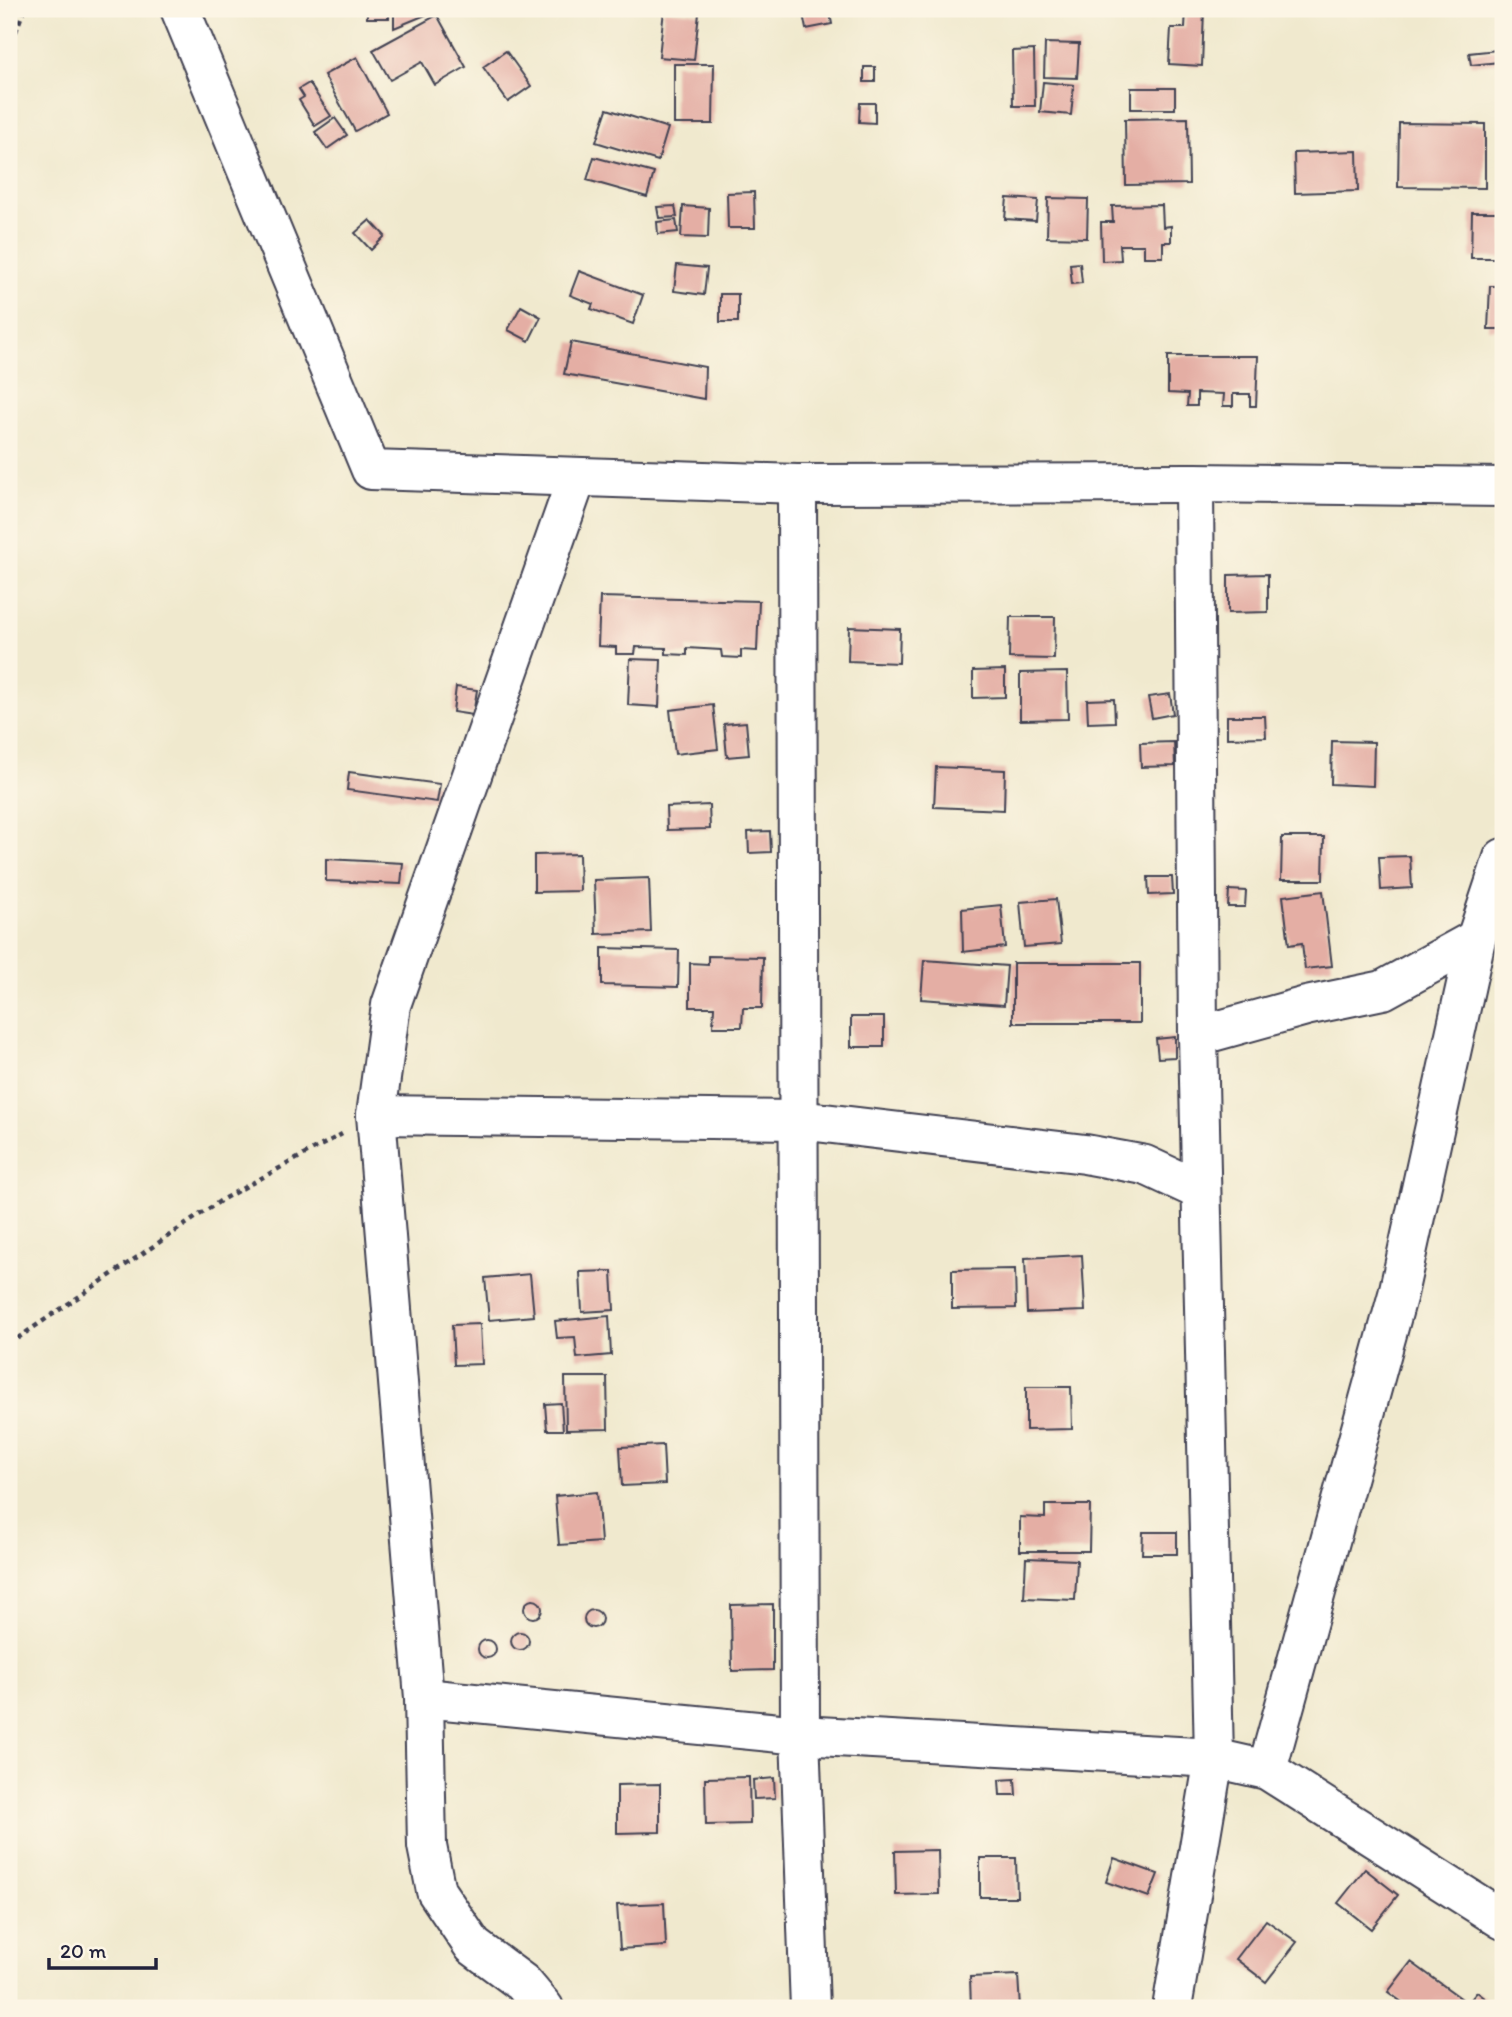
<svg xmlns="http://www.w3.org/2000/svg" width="1512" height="2017" viewBox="0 0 1512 2017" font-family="Itim,sans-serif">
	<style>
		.building { fill: #e4aea4 }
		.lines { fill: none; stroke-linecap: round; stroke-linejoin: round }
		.minor-casing { stroke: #414051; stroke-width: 42 }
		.path { stroke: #414051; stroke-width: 4.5; stroke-dasharray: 5 5; stroke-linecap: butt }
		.minor { stroke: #fff; stroke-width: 38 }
	</style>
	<rect width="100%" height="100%" fill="#fcf5e5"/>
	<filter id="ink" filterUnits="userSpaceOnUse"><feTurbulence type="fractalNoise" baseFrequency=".0143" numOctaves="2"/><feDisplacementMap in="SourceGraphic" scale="14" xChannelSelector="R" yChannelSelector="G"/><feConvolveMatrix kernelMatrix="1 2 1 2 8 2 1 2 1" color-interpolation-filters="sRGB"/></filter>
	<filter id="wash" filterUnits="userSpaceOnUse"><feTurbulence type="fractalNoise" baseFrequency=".00686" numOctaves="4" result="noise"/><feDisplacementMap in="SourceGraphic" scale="28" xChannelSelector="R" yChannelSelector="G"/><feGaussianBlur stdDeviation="1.57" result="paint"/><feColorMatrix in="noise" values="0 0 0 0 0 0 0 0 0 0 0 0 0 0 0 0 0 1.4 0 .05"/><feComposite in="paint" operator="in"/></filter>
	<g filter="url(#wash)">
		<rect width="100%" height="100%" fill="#f0e9ce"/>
		<g id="blocks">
			<g class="building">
				<rect x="367" y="9" width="22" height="9"/>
				<polygon points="394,9 440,9 394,28"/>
				<polygon points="472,9 535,9 534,13"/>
				<polygon points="802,9 829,9 832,24 806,29"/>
				<polygon points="1186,9 1204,9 1202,66 1169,64 1171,28 1185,28"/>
				<polygon points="664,10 699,13 694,60 659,57"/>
				<polygon points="437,15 466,67 435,85 422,62 390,80 373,50"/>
				<polygon points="1045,43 1079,44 1077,78 1044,77"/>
				<polygon points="1034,50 1035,106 1013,106 1012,51"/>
				<polygon points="1497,50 1499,62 1471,65 1469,53"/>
				<polygon points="506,51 531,86 508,102 483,67"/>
				<polygon points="357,57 387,113 355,131 324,75"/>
				<polygon points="674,64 714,64 713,124 674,124"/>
				<rect x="864" y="67" width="11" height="15"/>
				<polygon points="1043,82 1074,85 1071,115 1040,112"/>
				<polygon points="309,83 331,116 315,126 299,100 304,97 299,89"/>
				<rect x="1131" y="88" width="44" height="21"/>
				<polygon points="860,103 875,103 875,123 859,122"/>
				<polygon points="607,109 668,128 658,161 596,142"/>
				<polygon points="335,118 347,135 327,149 315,132"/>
				<polygon points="1188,118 1189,184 1126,185 1125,119"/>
				<polygon points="1399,123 1485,124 1485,188 1398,187"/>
				<polygon points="1357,151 1358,191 1295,193 1294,153"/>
				<polygon points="594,157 654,173 647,197 587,180"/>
				<polygon points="754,192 755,228 728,228 727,193"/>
				<polygon points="1007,198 1038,200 1036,221 1005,219"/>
				<polygon points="1048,198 1088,199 1087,238 1047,237"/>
				<polygon points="1162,205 1163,227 1171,226 1171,242 1163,242 1163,257 1144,257 1144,245 1120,245 1121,260 1102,261 1101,222 1113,222 1112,206"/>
				<polygon points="675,206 677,217 659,218 657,207"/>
				<polygon points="683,206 709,208 708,238 681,237"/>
				<polygon points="1472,212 1503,212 1503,258 1471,258"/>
				<polygon points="370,220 385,236 371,250 355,233"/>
				<polygon points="676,220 678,232 658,234 657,222"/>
				<polygon points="1080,263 1082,283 1072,284 1070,264"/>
				<polygon points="677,265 707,268 704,295 674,291"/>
				<polygon points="579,271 643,295 633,324 591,309 593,304 570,295"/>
				<polygon points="1490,286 1503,286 1503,329 1488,329"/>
				<rect x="720" y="294" width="18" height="28"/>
				<polygon points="521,306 541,317 529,341 508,330"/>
				<polygon points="571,342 705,367 704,399 564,374"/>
				<polygon points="1168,356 1258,356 1256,406 1250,406 1250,394 1233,394 1233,406 1223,406 1224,394 1197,393 1197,406 1187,406 1188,394 1168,393"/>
				<polygon points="1268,574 1268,612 1228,613 1228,575"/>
				<polygon points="600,597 759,601 757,651 741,650 741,658 722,657 721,650 687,648 687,655 666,654 666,648 636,647 635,654 616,654 616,647 598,646"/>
				<polygon points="1010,617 1055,617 1054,659 1009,658"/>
				<polygon points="849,627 900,629 899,663 848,661"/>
				<polygon points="630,659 661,660 659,707 628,705"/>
				<polygon points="1005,670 1005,697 973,698 973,671"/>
				<polygon points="1067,672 1068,719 1020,720 1020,673"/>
				<polygon points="456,687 477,690 473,715 453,712"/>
				<polygon points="1170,694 1173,714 1152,718 1148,697"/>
				<polygon points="1114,699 1115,722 1088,723 1087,700"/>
				<polygon points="713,705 718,749 675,754 670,710"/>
				<polygon points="1227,716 1265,716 1266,737 1227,738"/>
				<polygon points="746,722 749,755 727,757 724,724"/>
				<polygon points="1332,741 1374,742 1373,786 1331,784"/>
				<polygon points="1174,742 1175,766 1141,767 1140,743"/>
				<polygon points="936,767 1005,770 1004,810 934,807"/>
				<polygon points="349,772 440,784 437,802 347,790"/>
				<polygon points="709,805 710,829 667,830 666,807"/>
				<polygon points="770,831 771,852 749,853 748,832"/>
				<polygon points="1282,837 1324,837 1323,880 1281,880"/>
				<polygon points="579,854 580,891 534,892 534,855"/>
				<polygon points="1410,856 1412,888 1381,890 1379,857"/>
				<polygon points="326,859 403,863 401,884 326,881"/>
				<polygon points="1148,877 1172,877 1173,894 1149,895"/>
				<polygon points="649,878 651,932 596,934 594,880"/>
				<polygon points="1229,890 1246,891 1245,907 1228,907"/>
				<polygon points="1323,891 1332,966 1305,969 1302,943 1289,945 1283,896"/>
				<polygon points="1056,899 1061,944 1024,947 1020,902"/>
				<polygon points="1001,905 1005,947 963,952 962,909"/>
				<polygon points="602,948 679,950 678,987 602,985"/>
				<polygon points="708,956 763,957 762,1008 743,1008 742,1027 713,1027 714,1007 690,1007 690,963 708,964"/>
				<polygon points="924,960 1007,966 1004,1005 921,999"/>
				<rect x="1013" y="963" width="127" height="60"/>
				<rect x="851" y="1017" width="33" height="30"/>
				<polygon points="1175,1037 1175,1057 1158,1058 1156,1039"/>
				<polygon points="1082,1255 1085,1311 1027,1313 1025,1258"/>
				<polygon points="1015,1269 1016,1308 952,1309 952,1270"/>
				<polygon points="612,1271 614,1310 582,1312 580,1272"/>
				<polygon points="530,1274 534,1316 489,1320 485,1278"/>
				<polygon points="609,1316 611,1355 577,1358 575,1337 557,1338 555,1321"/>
				<polygon points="480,1324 482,1364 454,1365 452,1325"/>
				<polygon points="565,1377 607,1377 608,1429 566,1430"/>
				<polygon points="1026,1387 1071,1387 1072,1429 1026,1430"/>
				<polygon points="561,1403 563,1430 547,1430 545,1404"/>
				<polygon points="663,1445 665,1484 622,1486 620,1447"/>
				<polygon points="597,1492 601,1542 559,1545 555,1496"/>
				<polygon points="1045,1505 1090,1505 1089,1551 1020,1551 1020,1517 1045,1518"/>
				<polygon points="1143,1532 1177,1532 1177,1554 1142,1554"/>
				<polygon points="1026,1558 1077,1560 1075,1600 1024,1598"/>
				<circle cx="533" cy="1609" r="9"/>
				<polygon points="773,1604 773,1670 732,1671 731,1605"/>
				<circle cx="593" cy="1619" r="9"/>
				<circle cx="520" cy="1641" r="9"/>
				<circle cx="487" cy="1649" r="9"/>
				<polygon points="749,1777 750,1824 706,1825 705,1778"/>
				<polygon points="774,1778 775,1798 754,1799 753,1780"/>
				<polygon points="1015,1779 1016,1795 1000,1795 999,1780"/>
				<polygon points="660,1784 660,1832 617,1833 617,1785"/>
				<polygon points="938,1850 939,1894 896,1895 895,1851"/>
				<polygon points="980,1858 1016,1858 1017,1897 980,1897"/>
				<polygon points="1114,1858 1158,1874 1149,1897 1106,1882"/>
				<polygon points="1365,1869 1398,1895 1371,1929 1338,1903"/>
				<polygon points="664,1903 666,1946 620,1949 617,1905"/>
				<polygon points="1266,1920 1297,1942 1266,1982 1236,1959"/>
				<polygon points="1411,1962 1462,1999 1455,2008 1410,2008 1388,1992"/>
				<polygon points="1018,1975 1020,2008 971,2008 970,1977"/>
				<polygon points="1477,1992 1498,2008 1464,2008"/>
			</g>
		</g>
	</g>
	<g filter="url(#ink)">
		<use href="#blocks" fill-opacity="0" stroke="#414051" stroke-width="2"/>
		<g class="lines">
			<g class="minor-casing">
				<g id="minor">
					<polyline points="180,9 371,470 797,484 1194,483 1503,487"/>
					<polyline points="797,484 800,1735 810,2008"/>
					<polyline points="1198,1036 1306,1006 1383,990 1476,939"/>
					<polyline points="376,1115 799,1120 1085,1154 1145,1165 1201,1191"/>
					<polyline points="424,1698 800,1735 1214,1758 1267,1770 1503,1920"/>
					<polyline points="1267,1770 1398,1294 1476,939 1503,858"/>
					<polyline points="544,2008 523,1983 473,1946 436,1891 427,1846 424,1698 376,1115 391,1005 577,477"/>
					<polyline points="1172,2008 1214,1758 1198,1036 1194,483"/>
				</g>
			</g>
			<g class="path">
				<polyline points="9,51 24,9"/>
				<polyline points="9,1344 223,1199 342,1134"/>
			</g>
			<use href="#minor" class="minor"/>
		</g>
	</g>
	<rect width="1512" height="2017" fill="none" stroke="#fcf5e5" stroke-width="35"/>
	<path d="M49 1958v10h107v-10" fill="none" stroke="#22223b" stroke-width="3.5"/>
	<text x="60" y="1958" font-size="21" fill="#22223b" stroke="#fcf5e5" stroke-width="5" paint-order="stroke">20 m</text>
</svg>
